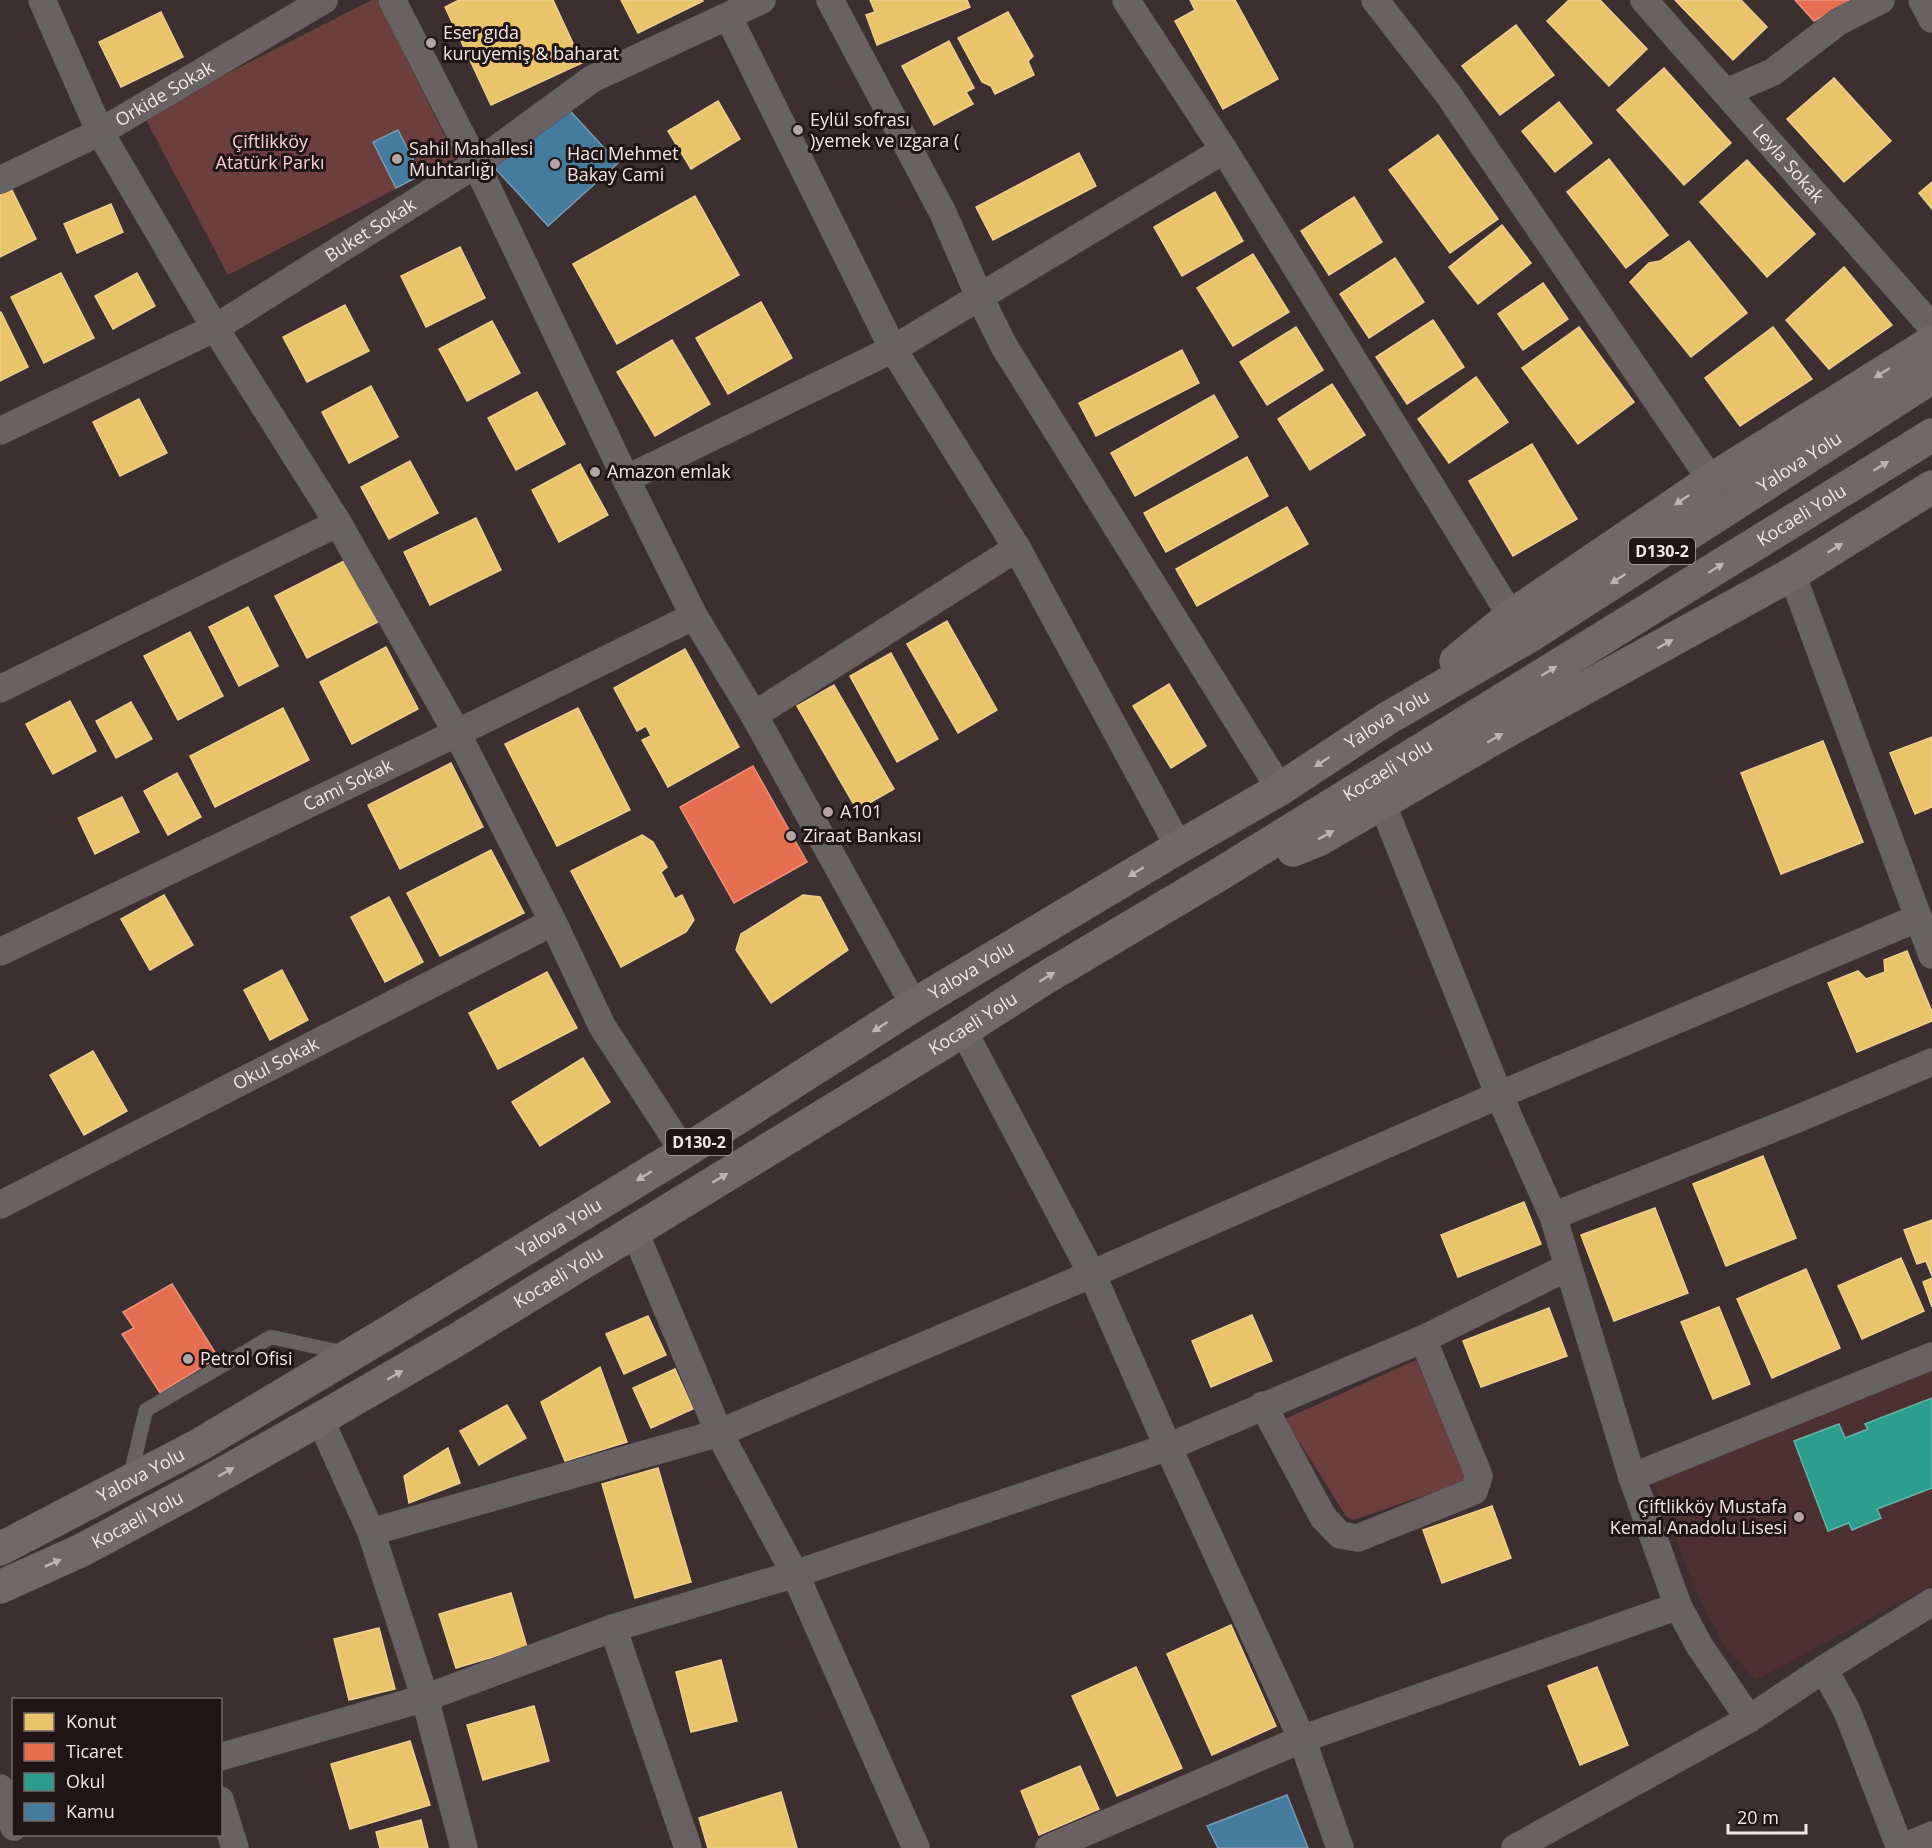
<svg xmlns="http://www.w3.org/2000/svg" width="1932" height="1848" viewBox="0 0 1932 1848" font-family="'Open Sans',sans-serif">
	<style>
		.built { fill: #4d3130 }
		.green { fill: #6c3e3e }
		.homes { fill: #e9c46a; stroke: #edce8f; stroke-width: 1.5 }
		.shops { fill: #e76f51; stroke: #eb927d; stroke-width: 1.5 }
		.schools { fill: #2a9d8f; stroke: #67b3a8; stroke-width: 1.5 }
		.public { fill: #457b9d; stroke: #7a9bb2; stroke-width: 1.5 }
		.lines { fill: none; stroke-linecap: round; stroke-linejoin: round }
		.lane-casing { stroke: #584d4d; stroke-width: 15 }
		.street-casing { stroke: #584d4d; stroke-width: 28 }
		.highway-casing { stroke: #584d4d; stroke-width: 34 }
		.lane { stroke: #686362; stroke-width: 14 }
		.street { stroke: #686362; stroke-width: 27 }
		.highway { stroke: #716867; stroke-width: 33 }
		.oneway { fill: #c0b3b2 }
		.poi-dot { fill: #b4a5a5; stroke: #201515; stroke-width: 2 }
		.labels { text-anchor: middle; stroke-width: 6; stroke-linejoin: round; paint-order: stroke }
		.shield { fill: #201515; stroke: #b5a7a6; stroke-width: 1.5 }
		.shield-label { font-size: 16px; font-weight: bold; fill: #f5e5e4 }
		.poi-label { font-size: 18px; fill: #f5e5e4; stroke: #201515; text-anchor: start }
		.street-label { font-size: 18px; fill: #f5e5e4; stroke: #201515 }
		.park-label { font-size: 18px; fill: #f6d0cf; stroke: #201515 }
	</style>
	<rect width="100%" height="100%" fill="#3b2f2f"/>
	<polygon class="built" points="1932,1371 1932,1585 1756,1680 1725,1647 1699,1597 1653,1483"/>
	<g class="green">
		<polygon points="372,0 377,0 456,158 228,275 144,116"/>
		<polygon points="1416,1360 1467,1481 1353,1520 1346,1516 1285,1419"/>
	</g>
	<g class="homes">
		<polygon points="459,0 553,0 582,63 491,105 445,7"/>
		<polygon points="621,0 702,0 703,1 638,33"/>
		<polygon points="870,0 967,0 970,7 877,45 866,15 875,12"/>
		<polygon points="1190,0 1235,0 1278,79 1223,109 1175,21 1195,10"/>
		<polygon points="1569,0 1600,0 1647,49 1609,86 1547,21"/>
		<polygon points="1675,0 1741,0 1767,27 1733,60"/>
		<polygon points="161,12 183,57 121,87 99,42"/>
		<polygon points="1008,12 1033,56 1028,61 1034,75 995,94 991,86 982,82 958,38"/>
		<polygon points="1516,25 1554,75 1500,115 1462,66"/>
		<polygon points="949,41 974,88 966,92 973,104 934,125 902,66"/>
		<polygon points="1664,68 1731,143 1684,185 1617,110"/>
		<polygon points="1834,78 1891,141 1844,182 1787,119"/>
		<polygon points="718,101 740,139 691,169 668,131"/>
		<polygon points="1559,102 1592,143 1555,172 1522,131"/>
		<polygon points="1438,135 1498,219 1450,253 1389,170"/>
		<polygon points="1079,153 1096,186 993,240 976,207"/>
		<polygon points="1609,159 1668,235 1626,268 1567,192"/>
		<polygon points="1747,160 1815,234 1767,277 1700,202"/>
		<polygon points="1932,182 1932,209 1919,193"/>
		<polygon points="11,188 36,239 0,257 0,194"/>
		<polygon points="1215,192 1243,241 1182,276 1154,227"/>
		<polygon points="695,196 739,275 617,344 573,264"/>
		<polygon points="1354,197 1382,242 1329,275 1301,231"/>
		<polygon points="111,204 123,232 77,253 64,224"/>
		<polygon points="1502,225 1531,263 1478,304 1449,267"/>
		<polygon points="1689,241 1747,313 1691,357 1630,282 1649,263 1660,261"/>
		<polygon points="460,247 485,298 426,327 401,276"/>
		<polygon points="1253,254 1289,312 1233,346 1197,288"/>
		<polygon points="1395,258 1424,302 1369,338 1340,294"/>
		<polygon points="1844,267 1892,325 1829,369 1786,320"/>
		<polygon points="61,273 94,338 44,363 11,297"/>
		<polygon points="137,273 155,306 113,329 95,296"/>
		<polygon points="1543,283 1568,319 1523,350 1498,314"/>
		<polygon points="761,302 792,358 728,394 696,338"/>
		<polygon points="345,305 369,351 307,382 283,337"/>
		<polygon points="0,312 1,312 28,367 0,381"/>
		<polygon points="1433,320 1464,367 1407,404 1376,357"/>
		<polygon points="492,321 520,373 467,401 439,349"/>
		<polygon points="1296,327 1323,370 1267,405 1240,362"/>
		<polygon points="1579,327 1634,402 1578,444 1522,368"/>
		<polygon points="1773,327 1812,379 1740,426 1705,378"/>
		<polygon points="672,340 710,404 655,436 617,372"/>
		<polygon points="1182,350 1199,383 1096,436 1079,403"/>
		<polygon points="1476,377 1508,422 1449,463 1418,419"/>
		<polygon points="1332,384 1365,435 1310,470 1278,419"/>
		<polygon points="371,386 398,437 349,463 322,412"/>
		<polygon points="537,392 565,444 516,470 488,418"/>
		<polygon points="1214,395 1238,437 1135,496 1111,453"/>
		<polygon points="139,399 167,453 120,476 93,422"/>
		<polygon points="1532,444 1577,519 1513,556 1469,481"/>
		<polygon points="1247,457 1268,496 1166,552 1144,513"/>
		<polygon points="410,461 438,513 389,539 361,487"/>
		<polygon points="580,464 608,515 559,542 532,490"/>
		<polygon points="1287,507 1308,544 1197,606 1176,569"/>
		<polygon points="476,518 501,570 430,605 404,552"/>
		<polygon points="346,560 378,622 307,658 275,596"/>
		<polygon points="248,607 278,666 239,686 209,627"/>
		<polygon points="947,621 997,710 958,733 907,644"/>
		<polygon points="190,632 223,696 178,720 144,656"/>
		<polygon points="386,647 418,709 352,744 320,682"/>
		<polygon points="685,649 739,747 668,787 642,740 651,736 646,726 637,731 614,688"/>
		<polygon points="891,653 938,739 897,762 850,676"/>
		<polygon points="1169,684 1206,746 1171,768 1133,706"/>
		<polygon points="834,685 894,789 857,810 797,706"/>
		<polygon points="70,701 96,751 53,774 26,724"/>
		<polygon points="131,702 152,739 116,758 96,721"/>
		<polygon points="283,708 309,760 215,807 190,756"/>
		<polygon points="578,708 630,810 557,846 505,744"/>
		<polygon points="1932,737 1932,807 1915,814 1890,753"/>
		<polygon points="1823,741 1863,842 1781,874 1741,773"/>
		<polygon points="451,763 483,827 400,869 368,805"/>
		<polygon points="177,773 201,817 168,835 144,791"/>
		<polygon points="122,797 139,832 95,854 78,818"/>
		<polygon points="642,835 653,842 667,867 661,872 675,899 682,895 694,920 686,932 621,967 571,871"/>
		<polygon points="491,850 524,913 440,956 407,893"/>
		<polygon points="164,895 193,945 150,970 121,919"/>
		<polygon points="803,895 820,897 848,950 771,1003 736,950 741,934"/>
		<polygon points="389,897 423,962 385,982 351,917"/>
		<polygon points="1907,951 1932,1012 1932,1021 1857,1052 1828,983 1858,971 1866,979 1885,972 1884,960"/>
		<polygon points="282,970 308,1020 270,1040 244,990"/>
		<polygon points="547,972 577,1028 498,1069 469,1013"/>
		<polygon points="93,1051 127,1111 84,1135 50,1075"/>
		<polygon points="583,1058 610,1102 540,1146 512,1102"/>
		<polygon points="1763,1156 1796,1238 1726,1266 1693,1184"/>
		<polygon points="1524,1202 1541,1244 1458,1277 1441,1235"/>
		<polygon points="1655,1208 1688,1293 1614,1321 1581,1235"/>
		<polygon points="1932,1220 1932,1276 1926,1261 1917,1264 1904,1230"/>
		<polygon points="1901,1258 1924,1311 1862,1339 1838,1286"/>
		<polygon points="1806,1269 1840,1348 1772,1378 1737,1299"/>
		<polygon points="1932,1278 1932,1307 1923,1282"/>
		<polygon points="1719,1307 1750,1384 1713,1399 1681,1322"/>
		<polygon points="1549,1308 1567,1356 1481,1387 1463,1341"/>
		<polygon points="1252,1315 1272,1361 1211,1387 1192,1341"/>
		<polygon points="648,1316 666,1355 624,1374 606,1334"/>
		<polygon points="600,1367 627,1442 565,1461 541,1402"/>
		<polygon points="675,1369 693,1409 651,1428 633,1388"/>
		<polygon points="507,1405 526,1438 479,1465 460,1431"/>
		<polygon points="448,1448 460,1483 409,1503 404,1476"/>
		<polygon points="658,1468 691,1582 635,1598 602,1484"/>
		<polygon points="1492,1506 1511,1558 1442,1583 1423,1530"/>
		<polygon points="511,1593 527,1647 456,1668 439,1614"/>
		<polygon points="1231,1625 1276,1726 1212,1755 1167,1654"/>
		<polygon points="379,1628 395,1689 349,1700 334,1639"/>
		<polygon points="721,1660 737,1721 691,1732 676,1672"/>
		<polygon points="1136,1667 1182,1768 1117,1796 1072,1696"/>
		<polygon points="1597,1667 1628,1745 1580,1765 1548,1686"/>
		<polygon points="534,1706 549,1761 483,1780 467,1725"/>
		<polygon points="410,1741 430,1805 350,1829 331,1764"/>
		<polygon points="1080,1766 1099,1809 1039,1835 1021,1791"/>
		<polygon points="781,1792 797,1848 708,1848 699,1818"/>
		<polygon points="421,1820 428,1848 380,1848 376,1832"/>
	</g>
	<g class="shops">
		<polygon points="1795,0 1851,0 1814,21"/>
		<polygon points="753,766 807,862 734,903 680,807"/>
		<polygon points="172,1284 218,1357 160,1393 122,1334 134,1328 123,1312"/>
	</g>
	<polygon class="schools" points="1932,1398 1932,1488 1877,1509 1881,1518 1852,1530 1849,1523 1828,1531 1794,1441 1839,1424 1845,1438 1868,1429 1865,1424"/>
	<g class="public">
		<polygon points="561,101 618,163 548,226 492,165"/>
		<polygon points="398,130 421,175 396,188 373,142"/>
		<polygon points="1287,1795 1308,1848 1218,1848 1207,1826"/>
	</g>
	<g class="lines">
		<g class="lane-casing">
			<polyline id="lane" points="130,1477 146,1410 271,1337 345,1353"/>
		</g>
		<g class="street-casing">
			<g id="street">
				<polyline points="42,0 100,132 215,328 338,523 457,733 553,922 602,1026 684,1152"/>
				<polyline points="392,0 476,164 626,479 694,616 754,715 914,1005"/>
				<polyline points="830,0 943,213 979,296 1004,346 1280,789"/>
				<polyline points="1126,0 1224,150 1511,616"/>
				<polyline points="1375,0 1448,94 1711,480"/>
				<path id="s1" d="M1644,0L1932,327"/>
				<polyline points="1922,0 1932,19"/>
				<polyline points="728,16 893,349 1017,548 1179,847"/>
				<polyline points="1727,92 1773,72 1838,22 1881,0"/>
				<path id="s2" d="M0,180L100,132L324,0"/>
				<path id="s3" d="M0,431L215,328L476,164L592,79L762,0"/>
				<polyline points="626,479 893,349 1224,150"/>
				<polyline points="1792,574 1932,955"/>
				<polyline points="0,689 338,523"/>
				<polyline points="754,715 1017,548"/>
				<polyline points="1382,803 1499,1095 1553,1216 1632,1477 1678,1606 1699,1645 1749,1719"/>
				<path id="s4" d="M0,952L457,733L694,616"/>
				<polyline points="963,1030 1092,1274 1168,1447 1302,1739 1340,1848"/>
				<path id="s5" d="M0,1205L553,922"/>
				<polyline points="1553,1216 1797,1119 1932,1062"/>
				<polyline points="634,1230 719,1433 795,1574 916,1848"/>
				<polyline points="1263,1405 1323,1517 1340,1535 1358,1538 1474,1491 1479,1476 1423,1339"/>
				<polyline points="320,1419 371,1532 425,1698 464,1848"/>
				<polyline points="1632,1477 1932,1356"/>
				<polyline points="371,1532 719,1433 1092,1274 1499,1095 1918,918"/>
				<polyline points="613,1628 688,1848"/>
				<polyline points="1824,1669 1847,1711 1900,1848"/>
				<polyline points="220,1757 425,1698 613,1628 795,1574 1168,1447 1423,1339 1568,1267"/>
				<polyline points="0,1788 14,1827"/>
				<polyline points="220,1800 235,1848"/>
				<polyline points="1049,1848 1302,1739 1678,1606"/>
				<polyline points="1515,1848 1749,1719 1824,1669 1932,1602"/>
				<polyline points="1902,1848 1932,1835"/>
			</g>
		</g>
		<g class="highway-casing">
			<g id="highway">
				<polyline points="1456,661 1511,616 1711,480 1932,342"/>
				<polyline points="1293,850 1318,840 1503,733 1792,574 1932,487"/>
				<path id="s6" d="M0,1549L199,1445L389,1332L684,1152L914,1005L1179,847L1280,789L1388,718L1531,635L1932,377"/>
				<path id="s7" d="M0,1587L82,1550L192,1491L320,1419L453,1342L956,1035L1040,981L1220,874L1932,435"/>
			</g>
		</g>
		<use href="#lane" class="lane"/>
		<use href="#street" class="street"/>
		<use href="#highway" class="highway"/>
	</g>
	<defs><path id="oneway-solid" d="M-6-.8H1V-3.2L6.5 0L1 3.2V.8H-6Z" transform="scale(1.5)"/></defs>
	<g class="oneway">
		<use href="#oneway-solid" transform="translate(1882 373) rotate(148)"/>
		<use href="#oneway-solid" transform="translate(1881 466) rotate(-32)"/>
		<use href="#oneway-solid" transform="translate(1682 500) rotate(146)"/>
		<use href="#oneway-solid" transform="translate(1835 548) rotate(-32)"/>
		<use href="#oneway-solid" transform="translate(1716 568) rotate(-32)"/>
		<use href="#oneway-solid" transform="translate(1618 579) rotate(147)"/>
		<use href="#oneway-solid" transform="translate(1665 644) rotate(-29)"/>
		<use href="#oneway-solid" transform="translate(1549 671) rotate(-32)"/>
		<use href="#oneway-solid" transform="translate(1495 738) rotate(-30)"/>
		<use href="#oneway-solid" transform="translate(1322 762) rotate(147)"/>
		<use href="#oneway-solid" transform="translate(1326 835) rotate(-29)"/>
		<use href="#oneway-solid" transform="translate(1136 872) rotate(149)"/>
		<use href="#oneway-solid" transform="translate(1047 977) rotate(-31)"/>
		<use href="#oneway-solid" transform="translate(880 1027) rotate(147)"/>
		<use href="#oneway-solid" transform="translate(644 1176) rotate(149)"/>
		<use href="#oneway-solid" transform="translate(720 1178) rotate(-31)"/>
		<use href="#oneway-solid" transform="translate(395 1375) rotate(-30)"/>
		<use href="#oneway-solid" transform="translate(226 1472) rotate(-29)"/>
		<use href="#oneway-solid" transform="translate(53 1563) rotate(-24)"/>
	</g>
	<g class="poi-dot">
		<circle cx="431" cy="43" r="6"/>
		<circle cx="798" cy="130" r="6"/>
		<circle cx="397" cy="159" r="6"/>
		<circle cx="555" cy="164" r="6"/>
		<circle cx="595" cy="472" r="6"/>
		<circle cx="828" cy="812" r="6"/>
		<circle cx="791" cy="836" r="6"/>
		<circle cx="188" cy="1359" r="6"/>
		<circle cx="1799" cy="1517" r="6"/>
	</g>
	<g class="labels">
		<g class="shield">
			<rect x="1629" y="538" width="66" height="26" rx="4.5"/>
			<rect x="666" y="1129" width="66" height="26" rx="4.5"/>
		</g>
		<g class="shield-label">
			<text x="1662" y="557">D130-2</text>
			<text x="699" y="1148">D130-2</text>
		</g>
		<g class="poi-label">
			<text x="443" y="39">Eser gıda<tspan x="443" dy="21">kuruyemiş &amp; baharat</tspan></text>
			<text x="810" y="126">Eylül sofrası<tspan x="810" dy="21">)yemek ve ızgara (</tspan></text>
			<text x="409" y="155">Sahil Mahallesi<tspan x="409" dy="21">Muhtarlığı</tspan></text>
			<text x="567" y="160">Hacı Mehmet<tspan x="567" dy="21">Bakay Cami</tspan></text>
			<text x="607" y="478">Amazon emlak</text>
			<text x="840" y="818">A101</text>
			<text x="803" y="842">Ziraat Bankası</text>
			<text x="200" y="1365">Petrol Ofisi</text>
			<text x="1787" y="1513" text-anchor="end">Çiftlikköy Mustafa<tspan x="1787" dy="21">Kemal Anadolu Lisesi</tspan></text>
		</g>
		<g class="street-label">
			<text dy="6" stroke="none"><textPath href="#s2" startOffset="186">Orkide Sokak</textPath></text>
			<text dy="6" stroke="none"><textPath href="#s1" startOffset="218">Leyla Sokak</textPath></text>
			<text dy="6" stroke="none"><textPath href="#s3" startOffset="422">Buket Sokak</textPath></text>
			<text dy="6" stroke="none"><textPath href="#s6" startOffset="2103">Yalova Yolu</textPath></text>
			<text dy="6" stroke="none"><textPath href="#s7" startOffset="2097">Kocaeli̇ Yolu</textPath></text>
			<text dy="6" stroke="none"><textPath href="#s6" startOffset="1617">Yalova Yolu</textPath></text>
			<text dy="6" stroke="none"><textPath href="#s7" startOffset="1611">Kocaeli̇ Yolu</textPath></text>
			<text dy="6" stroke="none"><textPath href="#s4" startOffset="386">Cami Sokak</textPath></text>
			<text dy="6" stroke="none"><textPath href="#s6" startOffset="1131">Yalova Yolu</textPath></text>
			<text dy="6" stroke="none"><textPath href="#s7" startOffset="1125">Kocaeli̇ Yolu</textPath></text>
			<text dy="6" stroke="none"><textPath href="#s5" startOffset="310">Okul Sokak</textPath></text>
			<text dy="6" stroke="none"><textPath href="#s6" startOffset="645">Yalova Yolu</textPath></text>
			<text dy="6" stroke="none"><textPath href="#s7" startOffset="639">Kocaeli̇ Yolu</textPath></text>
			<text dy="6" stroke="none"><textPath href="#s6" startOffset="159">Yalova Yolu</textPath></text>
			<text dy="6" stroke="none"><textPath href="#s7" startOffset="153">Kocaeli̇ Yolu</textPath></text>
		</g>
		<g class="park-label">
			<text x="270" y="148">Çiftlikköy<tspan x="270" dy="21">Atatürk Parkı</tspan></text>
		</g>
	</g>
	<rect x="12" y="1698" width="210" height="138" fill="#201515" stroke="#756868" stroke-width="1.5"/>
	<rect x="24" y="1713" width="30" height="18" fill="#e9c46a" stroke="#756868" stroke-width="1.5"/>
	<text x="66" y="1728" font-size="18" fill="#f5e5e4">Konut</text>
	<rect x="24" y="1743" width="30" height="18" fill="#e76f51" stroke="#756868" stroke-width="1.5"/>
	<text x="66" y="1758" font-size="18" fill="#f5e5e4">Ticaret</text>
	<rect x="24" y="1773" width="30" height="18" fill="#2a9d8f" stroke="#756868" stroke-width="1.5"/>
	<text x="66" y="1788" font-size="18" fill="#f5e5e4">Okul</text>
	<rect x="24" y="1803" width="30" height="18" fill="#457b9d" stroke="#756868" stroke-width="1.5"/>
	<text x="66" y="1818" font-size="18" fill="#f5e5e4">Kamu</text>
	<path d="M1728 1824v9h78v-9" fill="none" stroke="#f5e5e4" stroke-width="3"/>
	<text x="1737" y="1824" font-size="18" fill="#f5e5e4" stroke="#201515" stroke-width="4.5" paint-order="stroke">20 m</text>
</svg>
